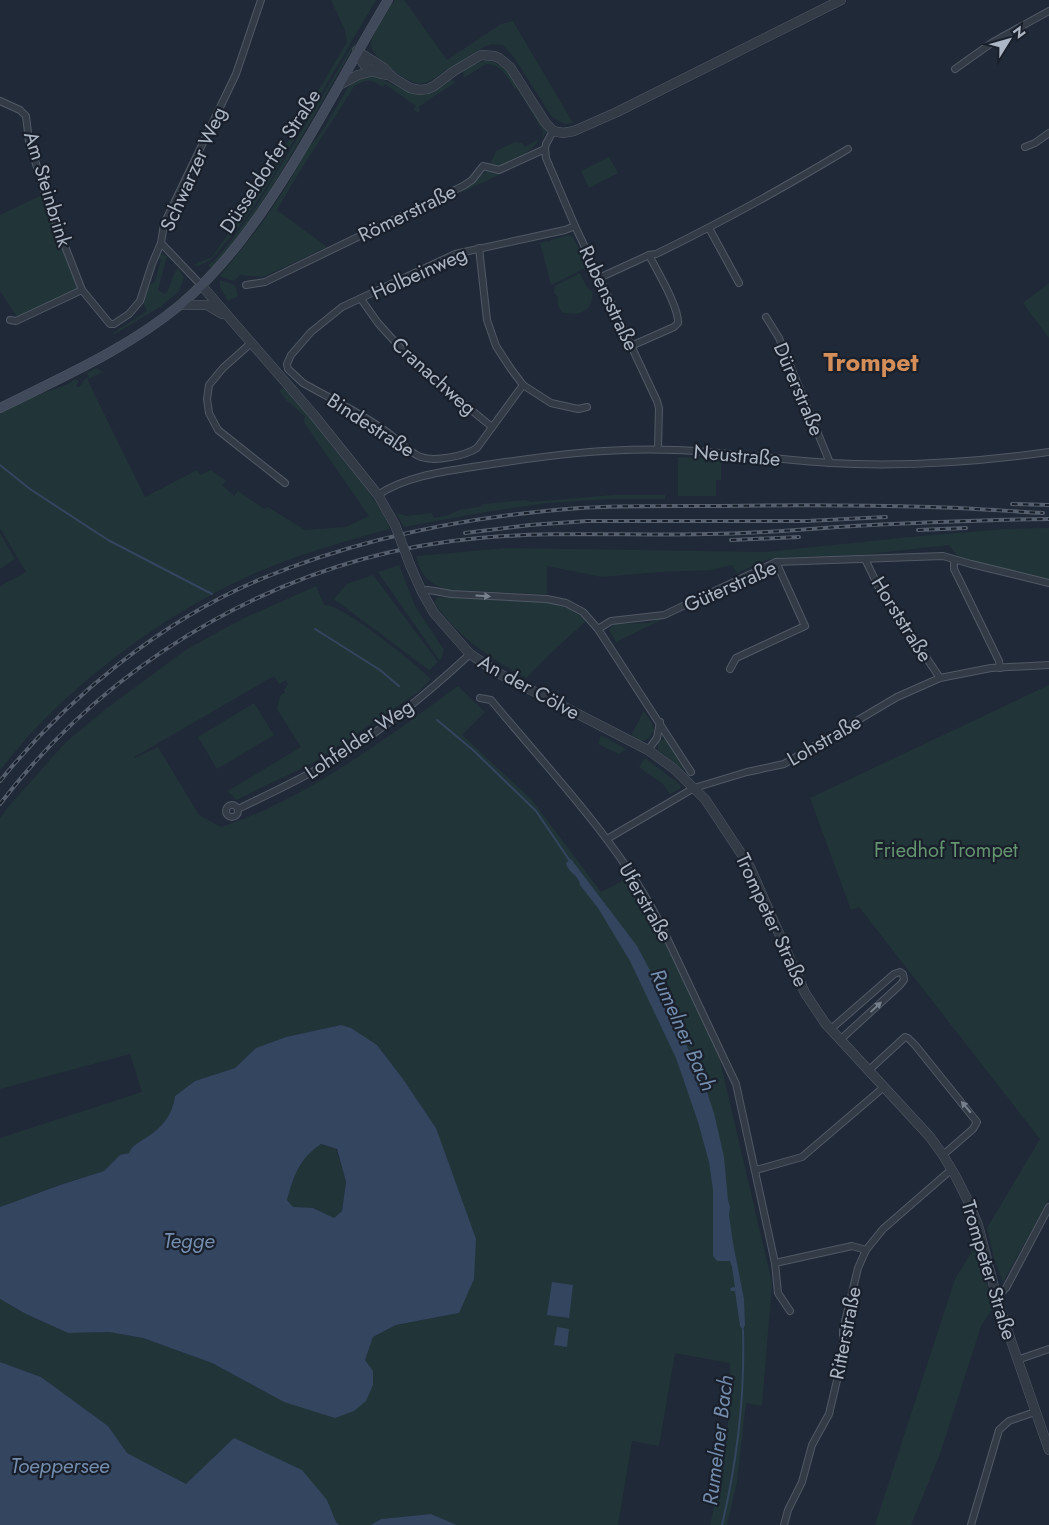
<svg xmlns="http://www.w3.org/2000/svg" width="1049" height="1525" viewBox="0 0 1049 1525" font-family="Jost,sans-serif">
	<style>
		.green { fill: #213538 }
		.water { fill: #33455f; fill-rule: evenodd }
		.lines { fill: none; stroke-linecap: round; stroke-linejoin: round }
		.stream { stroke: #33455f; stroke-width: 2 }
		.minor-casing { stroke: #505965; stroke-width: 8 }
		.tertiary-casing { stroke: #505965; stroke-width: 10 }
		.secondary-casing { stroke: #505965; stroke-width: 10 }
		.minor { stroke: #333b47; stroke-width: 6 }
		.tertiary { stroke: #333b47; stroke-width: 9 }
		.secondary { stroke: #414a5a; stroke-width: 9 }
		.rail-casing { stroke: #555f6e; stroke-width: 4 }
		.rail { stroke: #19202b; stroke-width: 2; stroke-dasharray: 5.5; stroke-linecap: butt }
		.tertiary-bridge-casing { stroke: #505965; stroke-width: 10; stroke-linecap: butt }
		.tertiary-bridge { stroke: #333b47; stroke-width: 9 }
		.oneway { fill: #767f8c }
		.labels { text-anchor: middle; stroke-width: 4.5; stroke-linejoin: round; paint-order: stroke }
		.street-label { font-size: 20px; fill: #adb6c4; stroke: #19202b }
		.park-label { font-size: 20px; fill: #659470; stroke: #19202b }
		.water-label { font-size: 21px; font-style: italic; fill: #748dad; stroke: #19202b }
		.district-label { font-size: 25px; font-weight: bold; fill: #d38e59; stroke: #19202b }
	</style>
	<rect width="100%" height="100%" fill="#202937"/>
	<g class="green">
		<polygon points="331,0 376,0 264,191 242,223 211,260 198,266 193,265 212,257 260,189 347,42 345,30"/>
		<path d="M395,0H404L447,60L501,24L513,21L573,123L564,124L552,117L515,59L503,45L491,44L480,49L428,82C423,83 418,84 413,82C402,78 370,56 371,44C371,35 389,9 395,0Z"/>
		<path d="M354,43H356C310,119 271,202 211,268L208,265L214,261L231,241L258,204Z"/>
		<path d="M484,61H492L507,70L543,124L546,132L542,139L543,131L517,88L515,89C507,77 502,64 486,64L464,78L463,72C469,66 476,64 484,61Z"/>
		<path d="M372,75C388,80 414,100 431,93C438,90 444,84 451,80L456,82L418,107L420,111L418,112L413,110L416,106L385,84L383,87C373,80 367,78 357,85H355C329,127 301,167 277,210L327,247L263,277L240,275L234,281L221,277L220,276L260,226L286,187L307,149L321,133L349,86L360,77Z"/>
		<path d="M539,139C532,154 512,161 497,166L490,164L496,151L515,142L522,143L525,147Z"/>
		<polygon points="609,157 618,173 589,188 581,171"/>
		<path d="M487,171L501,174L460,193C466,189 482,173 487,171Z"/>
		<polygon points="42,195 78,289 18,318 0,291 0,215"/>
		<polygon points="568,235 573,237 587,267 551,285 540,243 547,241 547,242 551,241 551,240"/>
		<path d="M161,254L167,256L158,290L165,294C172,286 171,276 178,268L184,277L179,291L160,307L113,335V333L147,311L143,302L150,285L155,281L161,260L158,258Z"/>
		<path d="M580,273L586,286L593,292C592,296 592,302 590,305C585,315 571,315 562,312L558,306V297L554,293L555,286Z"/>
		<polygon points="220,280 235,285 238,296 228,301 220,287"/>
		<polygon points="1049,283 1049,338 1023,303"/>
		<path d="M96,368L103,372L88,379V381L145,497L197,470L200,475L211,470L226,481L222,485L234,496L238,491L264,509L268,507L305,530L346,527L369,516L305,424L304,419L305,416L286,400L279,390L283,388C302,404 315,424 330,444C351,471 377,497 390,529C344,541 297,555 253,574C171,611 94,667 32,732C21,744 11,757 0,770V586L26,572L0,528V413L27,399L68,384L75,379L79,381L76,386L79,387L86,378H89L87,373Z"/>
		<polygon points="678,457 721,459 721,480 716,480 716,496 678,496"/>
		<polygon points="613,495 665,495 665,499 612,499 546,503 486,512 404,527 396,513 407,516 432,513 434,518 449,515 459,510 480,507 483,504 525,500 531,502"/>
		<path d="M1049,528V580L987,566L958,557L949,545L859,555L784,557L766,560L737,573L732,565L711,570L658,572L602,577L547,566V594L449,590C428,583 422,578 416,556L508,548L766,552L910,537L1005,529Z"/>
		<polygon points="0,533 15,559 0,569"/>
		<polygon points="399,565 415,606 444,650 440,661 378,572"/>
		<polygon points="373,575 438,662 429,670 334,599 347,584"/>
		<path d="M316,586L324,605C343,604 414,663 431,679L417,693L311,764L236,800L228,791L301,747L277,709L280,696L285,692L284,690L288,684L286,680L279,684L274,676L134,757L135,758L158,747L199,815L221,827C305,800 387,738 458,686L485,712L462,735L531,799L601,892L628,878L654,920L718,1052L772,1283L762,1406L746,1403L737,1482L727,1525H710C723,1473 732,1416 730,1363L675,1353L659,1446L632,1441L618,1525H457L431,1514L381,1519L371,1525H339L336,1522L327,1500L186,1484L127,1453L108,1426L41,1377L0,1362V1299L26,1314L68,1333L109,1332L143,1338L212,1363L284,1402L365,1360L373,1337L396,1325L459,1313L436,1128L403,1079L377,1045L341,1025L286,1037L256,1048L235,1068L195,1081L175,1096C173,1114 162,1128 147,1137C140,1142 132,1145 129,1153L120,1156L104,1171L59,1185L0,1207V1138L142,1092L130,1054L0,1089V818L9,806L66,742L107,708L187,649L242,619Z"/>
		<path d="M440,597L542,602C559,604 574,608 586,621L552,652L526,678C491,658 458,638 435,603L436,599Z"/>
		<polygon points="659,619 661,620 616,642 609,630 614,624 650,623"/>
		<polygon points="1049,685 1049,1199 1003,1282 994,1258 987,1228 1040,1139 859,907 851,910 810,798"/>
		<polygon points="254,703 274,735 217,769 198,737"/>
		<polygon points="644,711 652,723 654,731 648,739 641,741 631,735"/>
		<polygon points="601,735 626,749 619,754 598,744"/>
		<polygon points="662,739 669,741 686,768 684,770 658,750 658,744"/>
		<polygon points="645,758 677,782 681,786 680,789 670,794 663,784 639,767"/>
		<path d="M320,1144L336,1149L346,1182L342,1211L334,1218L313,1208H293L287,1200C295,1174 298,1161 320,1144Z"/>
		<polygon points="975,1247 994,1306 981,1326 940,1454 911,1525 875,1525 955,1279"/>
	</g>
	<g class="water">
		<path d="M571,859L637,946L663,995L704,1083L714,1113L724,1157L728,1200L730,1207L729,1215L733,1243L744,1299L745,1325L743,1330L740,1326L735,1291H731L730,1288L735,1287L732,1267L730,1261H717L713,1256V1190L709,1162L698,1122L676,1058L630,961L598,908L580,885C579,875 567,872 566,863Z"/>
		<path d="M341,1025L351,1028L377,1045L403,1079L436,1128L476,1239L474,1279L459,1313L396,1325L373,1337L365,1360L373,1371V1385L366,1401L354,1411L335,1418L284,1402L212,1363L143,1338L109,1332L68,1333L26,1314L0,1299V1207L60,1185L104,1171L120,1155L129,1153C132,1145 140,1142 147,1137C162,1128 173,1114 175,1096L195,1081L235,1068L256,1048L286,1037ZM321,1144L337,1149L346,1182L342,1211L334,1218L313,1208L293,1207L287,1200C294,1175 299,1159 321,1144Z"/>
		<polygon points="552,1282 573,1285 569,1318 547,1315"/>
		<polygon points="557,1327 569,1329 567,1347 554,1345"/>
		<polygon points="0,1362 41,1377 108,1426 127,1453 186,1484 234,1438 302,1470 327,1500 336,1522 339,1525 0,1525"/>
		<polygon points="431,1514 457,1525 371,1525 381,1519"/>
	</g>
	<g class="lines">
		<g class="stream">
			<polyline points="0,465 30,489 108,540 212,594"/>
			<polyline points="315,629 380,670 399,686"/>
			<polyline points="437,720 473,750 536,811 570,861"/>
			<path d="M722,1525C737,1462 745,1395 743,1330"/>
		</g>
		<g class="minor-casing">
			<g id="minor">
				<polyline points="955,69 993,42 1049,11"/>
				<polyline points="0,101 20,110 26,116 29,141 47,200 82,290 110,324 114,324 129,314 140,301 152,264 161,243 164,224 236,74 261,0"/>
				<polyline points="1025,147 1035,143 1049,133"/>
				<polyline points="545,149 546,158 575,226 657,401 659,408 658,449"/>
				<polyline points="709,228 739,283"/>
				<polyline points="161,243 202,286"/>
				<polyline points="479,248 487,320 496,346 511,369 523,385 551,403 578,409 587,407"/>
				<path d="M599,278L649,255L656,254C722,222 785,187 848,149"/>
				<polyline points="246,285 265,282 463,186 472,180 483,166 499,170 545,149 546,144 553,131"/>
				<polyline points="361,299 378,323 416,365 492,427"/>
				<polyline points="766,317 779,338 830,463"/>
				<polyline points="10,320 16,321 82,290"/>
				<polyline points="251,343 223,368 209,385 207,399 209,413 218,430 285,483"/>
				<path d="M631,346L674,327L678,323C679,307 657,271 649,255"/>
				<path d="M523,385L477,448C465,456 435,462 421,457C411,454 396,438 387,432C361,413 331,399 303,383L288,369L287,364L291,355L311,332L342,307L455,254L565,230L575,226"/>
				<path d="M378,495C405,476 447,471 479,466C544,456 609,447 675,450C727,452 778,460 830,463C902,467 977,462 1049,452"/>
				<polyline points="865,559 878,586 940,678"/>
				<polyline points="954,560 954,569 999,661 1000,668"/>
				<polyline points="422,592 427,590 435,591 451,594 547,599 566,603 583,612 598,629 691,772"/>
				<polyline points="598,629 611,621 664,615 776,562 943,556 971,564 1049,583"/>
				<polyline points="730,669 736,658 805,626 776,562"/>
				<path d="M480,698L491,700C548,769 618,841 659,921L736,1084L775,1263L778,1293L790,1311"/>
				<polyline points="648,750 657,738 660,722"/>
				<circle cx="232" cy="811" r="6"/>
				<path d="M238,809C273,792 308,776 340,756C387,727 430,691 470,654"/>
				<polyline points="607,839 694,788 747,772 784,764 897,697 940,678 991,668 1049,665"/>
				<polyline points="831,1029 894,974 900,972 903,974 904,980 900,985 840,1040"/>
				<polyline points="868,1071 905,1037 908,1038 915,1045 977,1122 973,1129 943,1155"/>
				<polyline points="756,1170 802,1157 884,1087"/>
				<polyline points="775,1263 852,1246 866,1250"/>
				<polyline points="997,1297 1006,1288 1049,1207"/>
				<polyline points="1017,1360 1049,1349"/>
				<polyline points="784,1525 788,1510 802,1482 812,1445 829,1414 843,1355 843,1330 858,1268 866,1250 883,1229 952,1169"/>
				<polyline points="971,1525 999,1430 1009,1421 1035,1412"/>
			</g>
		</g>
		<g class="tertiary-casing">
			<g id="tertiary">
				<polyline points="357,51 384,68 392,77 410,88 420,90 428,89 434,86 454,71 481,55 494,56 499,58 510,67 545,122 553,131 563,133 574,131 617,112 841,0"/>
				<path d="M357,51C365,72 371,72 392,76"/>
				<polyline points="339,85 358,75 370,72"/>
				<polyline points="202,286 313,414 378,495 395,525"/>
				<polyline points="180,305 207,305 222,314"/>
				<polyline points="410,565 422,592 434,613 470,654 498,673 648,750 673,768 705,799 750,867 805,993 825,1023 930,1137 943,1155 956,1177 968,1201 978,1225 999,1306 1049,1450"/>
			</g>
		</g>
		<g class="secondary-casing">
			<path id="secondary" d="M0,408C62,377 127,349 180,305C226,266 260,217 291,167C325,112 355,55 388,0"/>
		</g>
		<use href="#minor" class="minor"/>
		<use href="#tertiary" class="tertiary"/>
		<use href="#secondary" class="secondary"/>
		<g class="rail-casing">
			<g id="rail">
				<polyline points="1012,504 1049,505"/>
				<polyline points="918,530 966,528"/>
				<polyline points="465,533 530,525 587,521 807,521 886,517"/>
				<polyline points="731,540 799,537"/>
				<path d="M0,781C68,697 161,621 261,579C363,537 471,516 580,508C627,505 674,506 721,506C791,505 861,505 930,507C968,508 1006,511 1043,513"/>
				<path d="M0,804C115,654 291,555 479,538C555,531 632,536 707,534C751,534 795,530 838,527C908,523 979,520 1049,519"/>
			</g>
		</g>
		<use href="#rail" class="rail"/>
		<g class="tertiary-bridge-casing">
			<polyline id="tertiary-bridge" points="395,525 410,565"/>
		</g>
		<use href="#tertiary-bridge" class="tertiary-bridge"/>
	</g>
	<defs><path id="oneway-solid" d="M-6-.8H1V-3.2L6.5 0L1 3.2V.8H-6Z" transform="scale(1.25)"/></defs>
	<g class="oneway">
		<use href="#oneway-solid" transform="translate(483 596) rotate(3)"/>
		<use href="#oneway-solid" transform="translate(876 1007) rotate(-43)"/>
		<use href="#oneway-solid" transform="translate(966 1107) rotate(-130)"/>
	</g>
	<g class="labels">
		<g class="street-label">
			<text transform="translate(270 161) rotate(-57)" y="7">Düsseldorfer Straße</text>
			<text transform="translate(193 169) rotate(-66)" y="7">Schwarzer Weg</text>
			<text transform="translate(48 189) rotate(73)" y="7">Am Steinbrink</text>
			<text transform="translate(407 213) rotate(-26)" y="7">Römerstraße</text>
			<text transform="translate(419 273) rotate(-24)" y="7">Holbeinweg</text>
			<text transform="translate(609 298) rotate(65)" y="7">Rubensstraße</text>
			<text transform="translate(434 376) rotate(42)" y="7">Cranachweg</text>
			<text transform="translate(799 389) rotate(67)" y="7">Dürerstraße</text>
			<text transform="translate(371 425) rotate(33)" y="7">Bindestraße</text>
			<text transform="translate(737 455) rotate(5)" y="7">Neustraße</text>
			<text transform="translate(730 586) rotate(-24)" y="7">Güterstraße</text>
			<text transform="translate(902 619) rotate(58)" y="7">Horststraße</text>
			<text transform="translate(529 687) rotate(29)" y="7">An der Cölve</text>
			<text transform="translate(359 739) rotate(-34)" y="7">Lohfelder Weg</text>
			<text transform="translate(824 740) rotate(-30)" y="7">Lohstraße</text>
			<text transform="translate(646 902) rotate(60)" y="7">Uferstraße</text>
			<text transform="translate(772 920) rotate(65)" y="7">Trompeter Straße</text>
			<text transform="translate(989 1270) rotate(73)" y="7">Trompeter Straße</text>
			<text transform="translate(845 1333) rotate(-79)" y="7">Ritterstraße</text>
		</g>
		<g class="park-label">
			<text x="946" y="857">Friedhof Trompet</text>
		</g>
		<g class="water-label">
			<text transform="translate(683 1030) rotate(66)" y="7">Rumelner Bach</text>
			<text x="189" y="1248">Tegge</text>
			<text transform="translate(718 1440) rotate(-83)" y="7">Rumelner Bach</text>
			<text x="60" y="1473">Toeppersee</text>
		</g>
		<g class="district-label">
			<text x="871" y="371">Trompet</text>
		</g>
	</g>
	<g transform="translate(1009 40) rotate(53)" stroke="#19202b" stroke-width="4" paint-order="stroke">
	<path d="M0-4L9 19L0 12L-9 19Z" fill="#adb6c4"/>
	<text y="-8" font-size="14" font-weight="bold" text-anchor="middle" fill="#adb6c4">N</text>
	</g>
</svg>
